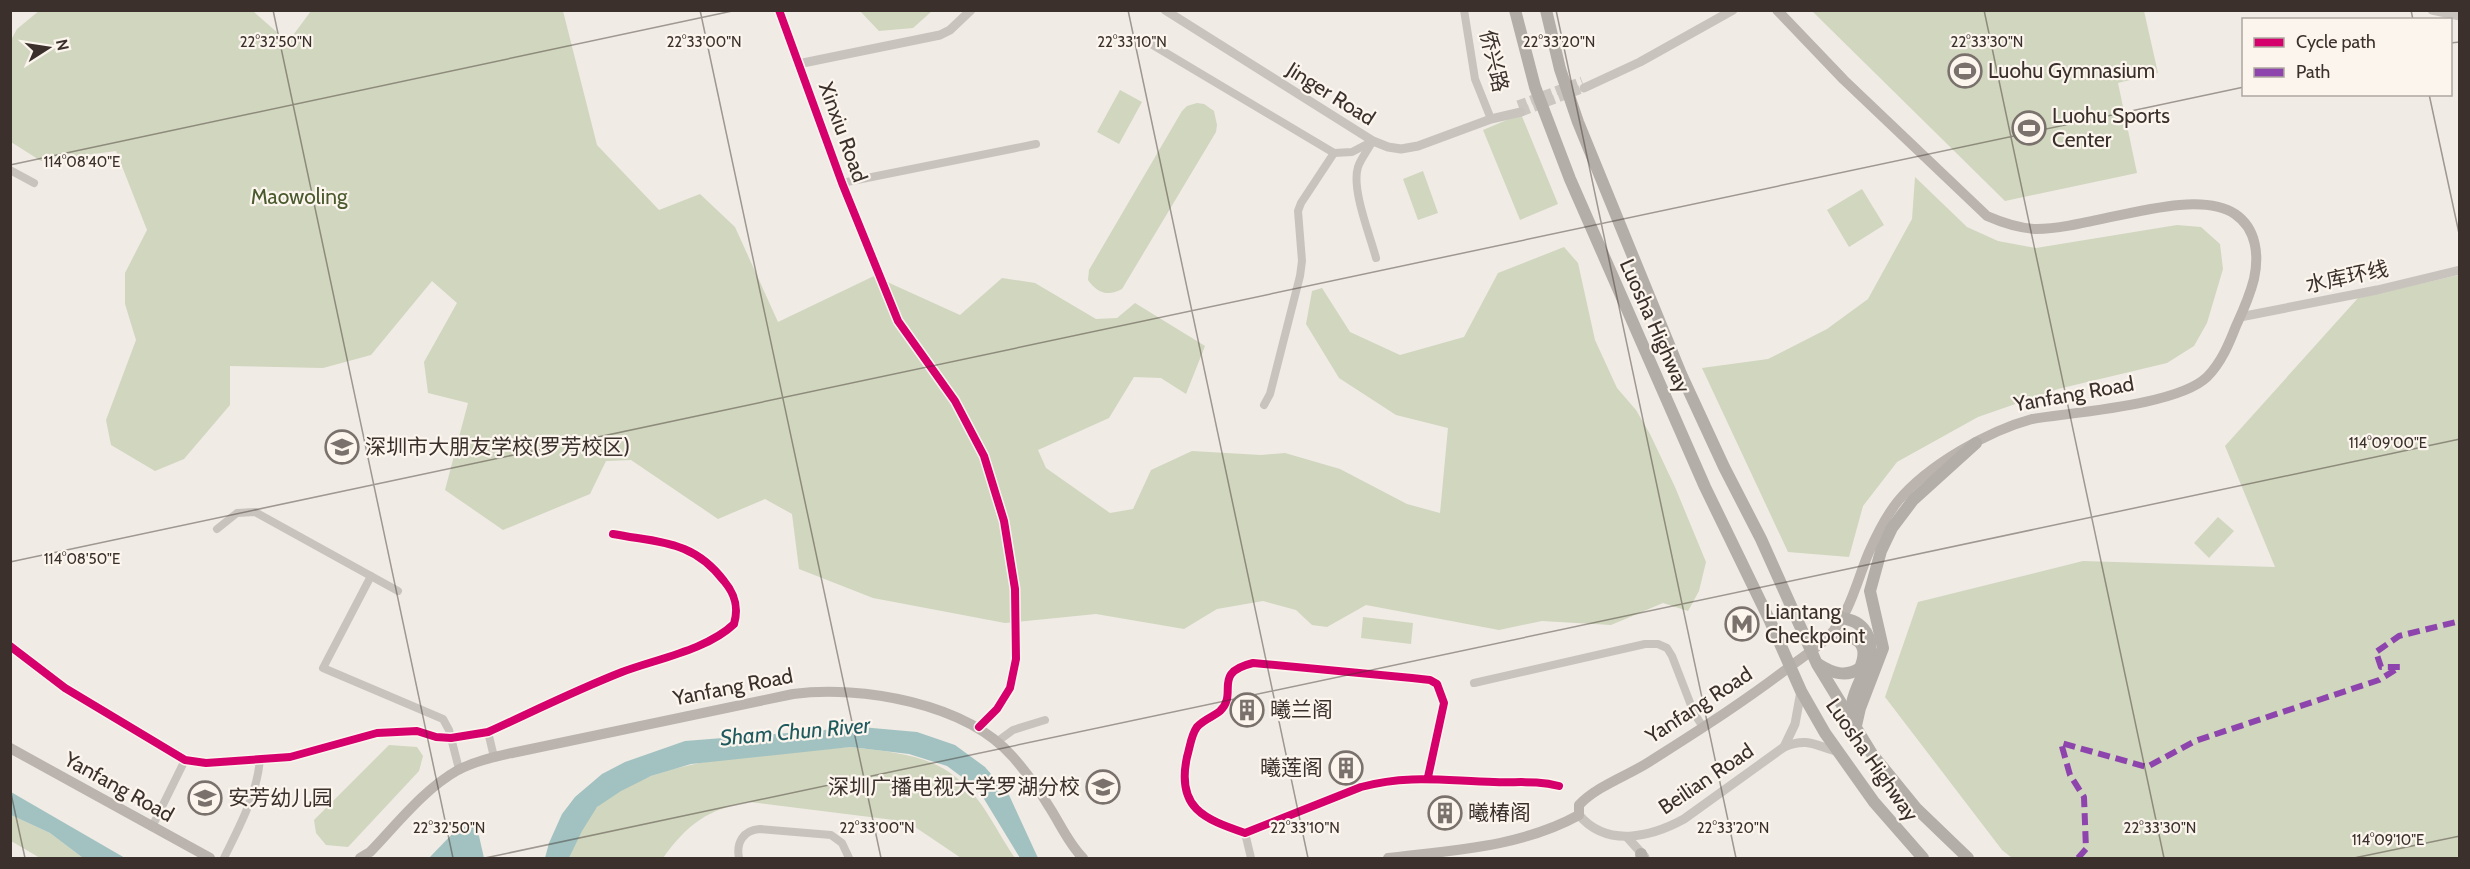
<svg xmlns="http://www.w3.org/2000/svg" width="2470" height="869" viewBox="0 0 2470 869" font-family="Cabin,'Noto Sans SC',sans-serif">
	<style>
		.green { fill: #d1d6bf }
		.water { fill: #a1c2c1 }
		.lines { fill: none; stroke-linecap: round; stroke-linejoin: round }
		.minor-tunnel { stroke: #ccc6c0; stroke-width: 8; stroke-dasharray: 8 4; stroke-linecap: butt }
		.tertiary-tunnel { stroke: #ccc6c0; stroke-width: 9; stroke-dasharray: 9 4.5; stroke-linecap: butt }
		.minor { stroke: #c9c3be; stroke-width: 8 }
		.tertiary { stroke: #c9c3be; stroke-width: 9 }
		.secondary { stroke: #bab3ae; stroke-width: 10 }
		.trunk { stroke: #b4aea8; stroke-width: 12 }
		.quiet { stroke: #8e44ad; stroke-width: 6; stroke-dasharray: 12 6; stroke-linecap: butt }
		.cycleway-casing { stroke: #fbf5ee; stroke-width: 11 }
		.cycleway { stroke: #d6006c; stroke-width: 8 }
		.ticks { fill: none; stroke: #3b302b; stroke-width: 1.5; stroke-opacity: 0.45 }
		.labels { text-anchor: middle; stroke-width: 4.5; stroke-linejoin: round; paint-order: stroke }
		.street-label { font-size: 21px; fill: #3b302b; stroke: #fbf5ee }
		.poi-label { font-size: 21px; fill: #3b302b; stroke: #fbf5ee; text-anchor: start }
		.park-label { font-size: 21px; fill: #4a5a2e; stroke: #fbf5ee }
		.water-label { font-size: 22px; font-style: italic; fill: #1f5a5e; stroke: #fbf5ee }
		.ticks-label { font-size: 15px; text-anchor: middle; fill: #3b302b; stroke: #fbf5ee; stroke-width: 4.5; stroke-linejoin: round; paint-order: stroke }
	</style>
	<rect width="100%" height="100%" fill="#f0ebe5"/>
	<g class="green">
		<polygon points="40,10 253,11 288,42 311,11 563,11 597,145 659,210 700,194 735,227 778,322 874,276 960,315 1002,278 1035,283 1096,319 1117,318 1135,303 1205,346 1186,394 1161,378 1134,377 1109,418 1038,450 1046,468 1110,513 1133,509 1151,470 1192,451 1261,455 1285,453 1340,469 1407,504 1440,513 1448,428 1396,415 1339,378 1306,324 1312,291 1322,288 1350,332 1400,355 1464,337 1498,273 1564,247 1578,263 1595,340 1617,388 1636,410 1650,434 1675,487 1706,562 1699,591 1688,611 1663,603 1611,625 1542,621 1499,630 1366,605 1327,627 1312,625 1296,610 1263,601 1217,609 1184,629 1096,614 1005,623 873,598 799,569 792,514 765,499 718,519 631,460 606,461 590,494 503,530 445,490 468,403 428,393 424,362 457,303 432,281 371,355 323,368 230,366 230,405 184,459 155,471 111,445 106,420 136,340 125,304 125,273 147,230 116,151 41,161 11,142 11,40 17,29"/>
		<polygon points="860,11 932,11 913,28 879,31"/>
		<polygon points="1812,11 2144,11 2158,73 2118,83 2137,173 2005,201"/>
		<polygon points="1120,90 1142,102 1119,144 1097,132"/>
		<path d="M1197,103L1204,104L1214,111L1217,125L1216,132L1122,289C1108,297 1097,293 1088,280L1089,270L1182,111L1187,106Z"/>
		<polygon points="1521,114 1558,204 1520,220 1483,130"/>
		<polygon points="1423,171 1438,213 1418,220 1403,179"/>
		<polygon points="1915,177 1967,227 1998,241 2036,248 2177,225 2201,227 2220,244 2223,269 2207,323 2194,346 2167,363 2058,389 1978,417 1897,462 1863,506 1849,557 1788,552 1702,368 1768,359 1827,329 1868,299 1912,219"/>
		<polygon points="1862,189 1884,225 1849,247 1827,210"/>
		<polygon points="2459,275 2459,858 2012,858 2002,850 1885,697 1918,602 2083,561 2275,567 2225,446 2358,298"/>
		<polygon points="2218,517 2234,531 2209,558 2194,543"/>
		<polygon points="1363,617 1413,623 1411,644 1361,638"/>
		<polygon points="389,745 417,747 423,756 419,771 348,847 326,845 316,833 314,820"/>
		<path d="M851,747C906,754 946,755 981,804C993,821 1003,841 1015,858H961L915,827L894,820L750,802C708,808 687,825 663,858H569C576,842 585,818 598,806C658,754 775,754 851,747Z"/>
		<polygon points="11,815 50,833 83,858 40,858 11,841"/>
	</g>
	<g class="water">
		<polygon points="861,727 917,732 955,745 985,767 1009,795 1038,858 1020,858 978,789 947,766 909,754 851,747 691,764 651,776 621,791 597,807 582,831 569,858 545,858 549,843 562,814 575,797 602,774 625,762 685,741"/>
		<polygon points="11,792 125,858 83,858 50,833 11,815"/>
		<polygon points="473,826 479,836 484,858 429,858 459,827"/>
	</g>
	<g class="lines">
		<polyline class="minor-tunnel" points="875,266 898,321 955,401 984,456 1004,521 1015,589 1016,659 1014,669"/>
		<g class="tertiary-tunnel">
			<polyline points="1518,105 1582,81"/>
			<polyline points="1521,112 1584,88"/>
		</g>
		<g class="minor">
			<polyline points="1464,10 1475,79 1491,119"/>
			<polyline points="1146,41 1334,153 1352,152 1373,141"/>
			<polyline points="798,64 875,266"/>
			<path d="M1372,142C1368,150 1361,158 1358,167C1351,189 1370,235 1376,258"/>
			<polyline points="10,170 34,183"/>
			<polyline points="842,183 1036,144"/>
			<polyline points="1264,405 1270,394 1300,276 1302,261 1298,211 1301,203 1334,153"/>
			<polyline points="217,529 237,513 255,512 398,591"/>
			<polyline points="371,576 323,668 443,719 449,730 459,769"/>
			<path d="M10,646L65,688L185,760L206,763L290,757L377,733L417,731L436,737L451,738L488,732C532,712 576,690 622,672C656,659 707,650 734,624C739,607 735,594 724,581C693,540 660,543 613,534"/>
			<polyline points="1474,683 1645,644 1658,644 1667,648 1672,656 1694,713 1703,727"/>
			<path d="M979,727C999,708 1009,697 1014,669"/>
			<polyline points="488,732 494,757"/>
			<polyline points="998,741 1013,730 1045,720"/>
			<path d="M1428,777L1444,703L1437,684L1430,680L1412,678L1253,663C1211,673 1239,693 1220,711C1213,717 1204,719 1197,727C1191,735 1190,747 1187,757C1176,808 1204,819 1245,833L1361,787C1409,774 1446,781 1494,782C1516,783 1537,780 1559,786"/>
			<polyline points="152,827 185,760"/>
			<polyline points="1245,833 1251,858"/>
			<path d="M224,858C239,827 257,795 260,759"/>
			<path d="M739,858C736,843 743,830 760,829L831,835L842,843L849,858"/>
		</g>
		<g class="tertiary">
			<polyline points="779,10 798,64 940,35 950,30 971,10"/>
			<polyline points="1165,10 1373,141 1388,147 1401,149 1418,146 1491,119 1521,112"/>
			<polyline points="2432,10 2460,16"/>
			<polyline points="1584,88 1640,62 1733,10"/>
			<polyline points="2240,317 2377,290 2460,270"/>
			<polyline points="1784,747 1795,724 1801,691"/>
			<path d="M1579,815C1607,848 1651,837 1684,819L1784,747C1808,737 1816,746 1839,752"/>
			<polyline points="1627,837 1645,857"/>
		</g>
		<g class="secondary">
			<polyline points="10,748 210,858"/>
			<path d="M360,858L370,852C397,824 424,789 458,770C475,761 494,757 512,753L793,694C861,685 966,703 1013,757C1026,772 1038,788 1048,805C1060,823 1068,843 1083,858"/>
			<path d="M1388,858C1454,850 1521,847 1579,815V805C1597,786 1627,776 1649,762C1696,732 1744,702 1788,668C1801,658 1816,649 1828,637C1850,615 1857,580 1869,552C1877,534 1886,516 1898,501C1928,465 1988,431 2032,419C2075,412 2178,405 2207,377C2221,363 2229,344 2236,326C2243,311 2250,295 2254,279C2259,256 2257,229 2235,214C2192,185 2089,230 2035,229C2018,228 2003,223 1987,216L1844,80L1777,10"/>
		</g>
		<g class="trunk">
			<polyline points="1515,10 1535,87 1570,179 1705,487 1770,621 1801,691 1825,733 1874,802 1923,858"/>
			<polyline points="1546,10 1560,69 1578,122 1681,374 1724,467 1761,539 1817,664 1872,754 1916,808 1968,858"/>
			<path d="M1842,618C1853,620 1860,623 1866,632C1881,656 1855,680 1852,704C1851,710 1853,716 1854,723"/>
			<path d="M1818,664C1832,673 1846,678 1860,668C1872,639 1851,634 1828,637"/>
			<polyline points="1855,730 1860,708 1883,648 1870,591 1881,551 1892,528 1913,500 1976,443"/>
			<polyline points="1641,854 1642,858"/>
		</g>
		<polyline class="quiet" points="2078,858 2086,849 2084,797 2070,775 2061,743 2147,767 2195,741 2379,680 2400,667 2381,667 2376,652 2399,636 2460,621"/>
		<g class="cycleway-casing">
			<g id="cycleway">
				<polyline points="779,10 842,183 898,321 955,401 984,456 1004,521 1015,589 1016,659 1010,688 997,709 979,727"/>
				<path d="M10,646L65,688L185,760L206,763L290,757L377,733L417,731L436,737L451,738L488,732C532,712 576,690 622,672C656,659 707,650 734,624C739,607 735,594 724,581C693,540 660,543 613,534"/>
				<path d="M1428,777L1444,703L1437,684L1430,680L1412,678L1253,663C1211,673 1239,693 1220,711C1213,717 1204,719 1197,727C1191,735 1190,747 1187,757C1176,808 1204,819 1245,833L1361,787C1409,774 1446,781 1494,782C1516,783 1537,780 1559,786"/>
			</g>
		</g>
		<use href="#cycleway" class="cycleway"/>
	</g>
	<path class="ticks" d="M273,10L453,858M700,10L881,858M1128,10L1308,858M1556,10L1736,858M1984,10L2164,858M2411,10L2413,20M2450,43L2460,42M2429,94L2460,238M10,165L737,10M10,562L2244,87M10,789L25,858M485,858L2460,439M2354,858L2460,836"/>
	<defs>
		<g id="stadium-ring" transform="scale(1.725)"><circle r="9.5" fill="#fbf5ee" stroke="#7a716c" stroke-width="1.5"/><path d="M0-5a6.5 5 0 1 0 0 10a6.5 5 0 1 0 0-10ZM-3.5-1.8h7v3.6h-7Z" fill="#7a716c"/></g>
		<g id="school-ring" transform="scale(1.725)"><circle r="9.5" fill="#fbf5ee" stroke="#7a716c" stroke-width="1.5"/><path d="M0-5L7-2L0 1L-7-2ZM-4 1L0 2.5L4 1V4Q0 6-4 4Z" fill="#7a716c"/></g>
		<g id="metro-ring" transform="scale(1.725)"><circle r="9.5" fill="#fbf5ee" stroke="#7a716c" stroke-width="1.5"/><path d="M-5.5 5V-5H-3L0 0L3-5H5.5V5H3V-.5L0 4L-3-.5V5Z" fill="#7a716c"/></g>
		<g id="building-ring" transform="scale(1.725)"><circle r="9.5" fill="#fbf5ee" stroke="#7a716c" stroke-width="1.5"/><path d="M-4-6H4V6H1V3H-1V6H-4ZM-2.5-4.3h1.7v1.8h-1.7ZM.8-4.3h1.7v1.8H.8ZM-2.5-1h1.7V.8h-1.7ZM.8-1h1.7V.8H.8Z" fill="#7a716c"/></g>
	</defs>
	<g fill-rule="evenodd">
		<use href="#stadium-ring" x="1965" y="71"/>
		<use href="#stadium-ring" x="2029" y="128"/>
		<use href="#school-ring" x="342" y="447"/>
		<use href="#metro-ring" x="1742" y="624"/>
		<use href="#building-ring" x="1247" y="710"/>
		<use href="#building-ring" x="1346" y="768"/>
		<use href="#school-ring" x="1103" y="787"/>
		<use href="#school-ring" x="205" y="798"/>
		<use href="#building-ring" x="1445" y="813"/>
	</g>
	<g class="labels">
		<g class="street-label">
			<text transform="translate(1494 61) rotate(77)" y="7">侨兴路</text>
			<text transform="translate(1331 94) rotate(32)" y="7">Jinger Road</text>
			<text transform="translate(843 132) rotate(70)" y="7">Xinxiu Road</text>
			<text transform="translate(2347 277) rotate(-12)" y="7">水库环线</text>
			<text transform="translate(1655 326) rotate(66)" y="7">Luosha Highway</text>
			<text transform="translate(2074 394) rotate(-10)" y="7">Yanfang Road</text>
			<text transform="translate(733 687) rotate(-11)" y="7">Yanfang Road</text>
			<text transform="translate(1699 705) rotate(-33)" y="7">Yanfang Road</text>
			<text transform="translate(1872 760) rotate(55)" y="7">Luosha Highway</text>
			<text transform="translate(1706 779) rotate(-34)" y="7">Beilian Road</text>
			<text transform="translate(119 787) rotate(29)" y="7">Yanfang Road</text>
		</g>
		<g class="poi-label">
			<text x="1988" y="78">Luohu Gymnasium</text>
			<text x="2052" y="123">Luohu Sports<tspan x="2052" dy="24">Center</tspan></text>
			<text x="365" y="454">深圳市大朋友学校(罗芳校区)</text>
			<text x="1765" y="619">Liantang<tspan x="1765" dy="24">Checkpoint</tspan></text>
			<text x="1270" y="717">曦兰阁</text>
			<text x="1323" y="775" text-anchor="end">曦莲阁</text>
			<text x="1080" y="794" text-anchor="end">深圳广播电视大学罗湖分校</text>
			<text x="228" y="805">安芳幼儿园</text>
			<text x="1468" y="820">曦椿阁</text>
		</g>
		<g class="park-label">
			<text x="299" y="204">Maowoling</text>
		</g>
		<g class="water-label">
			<text transform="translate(795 731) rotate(-5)" y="8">Sham Chun River</text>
		</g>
	</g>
	<g class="ticks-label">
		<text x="276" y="47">22°32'50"N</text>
		<text x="704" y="47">22°33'00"N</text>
		<text x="1132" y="47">22°33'10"N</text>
		<text x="1559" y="47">22°33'20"N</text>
		<text x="1987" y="47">22°33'30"N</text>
		<text x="82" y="167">114°08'40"E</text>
		<text x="2388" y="448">114°09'00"E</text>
		<text x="82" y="564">114°08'50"E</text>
		<text x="449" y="833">22°32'50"N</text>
		<text x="877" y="833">22°33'00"N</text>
		<text x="1305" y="833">22°33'10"N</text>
		<text x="1733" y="833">22°33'20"N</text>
		<text x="2160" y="833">22°33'30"N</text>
		<text x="2388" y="845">114°09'10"E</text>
	</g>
	<rect width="2470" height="869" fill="none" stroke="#3b302b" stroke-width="24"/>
	<rect x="2242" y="18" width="210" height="78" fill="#fbf5ee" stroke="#aea6a0" stroke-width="1.5"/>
	<rect x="2254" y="38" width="30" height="9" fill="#d6006c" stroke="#aea6a0" stroke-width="1.5"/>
	<text x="2296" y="48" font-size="18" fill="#3b302b">Cycle path</text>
	<rect x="2254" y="68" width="30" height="9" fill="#8e44ad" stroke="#aea6a0" stroke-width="1.5"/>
	<text x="2296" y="78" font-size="18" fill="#3b302b">Path</text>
	<g transform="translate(48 48) rotate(78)" stroke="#fbf5ee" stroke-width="4.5" paint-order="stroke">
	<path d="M0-4.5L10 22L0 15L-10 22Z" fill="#3b302b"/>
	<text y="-9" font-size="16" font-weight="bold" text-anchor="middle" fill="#3b302b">N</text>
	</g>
</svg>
